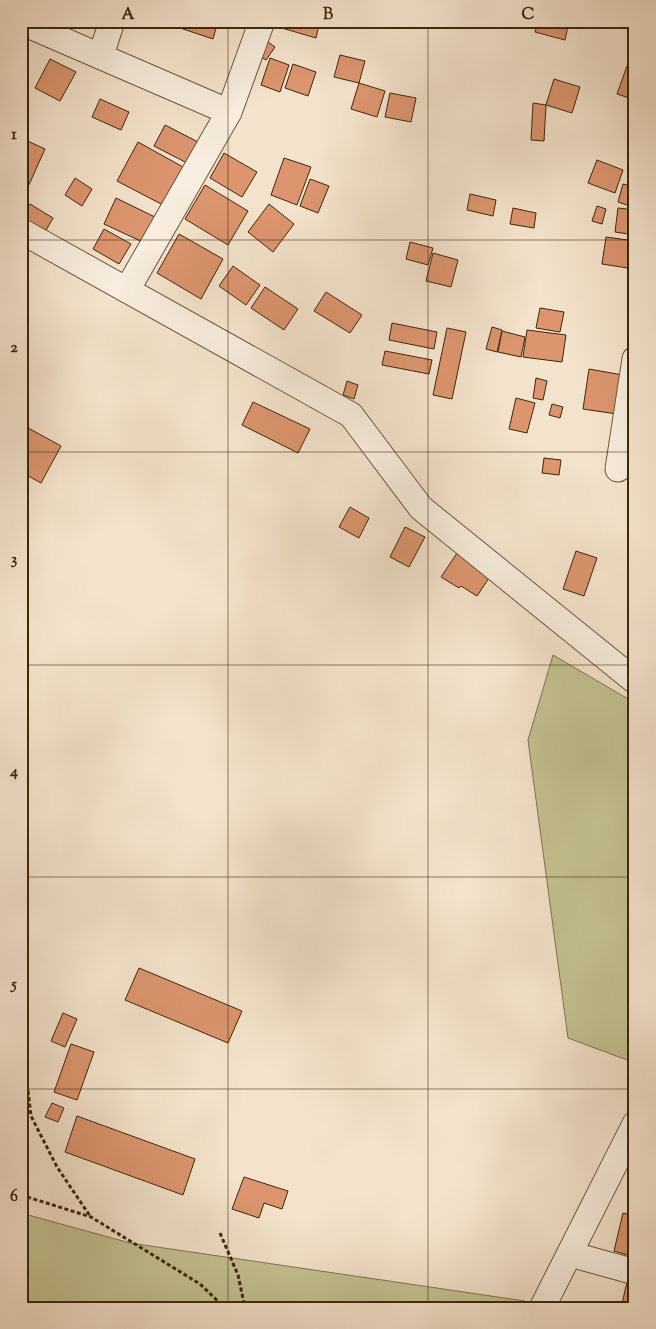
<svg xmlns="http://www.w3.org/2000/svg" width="656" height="1329" viewBox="0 0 656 1329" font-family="'Sorts Mill Goudy',serif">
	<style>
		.green { fill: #c4c192; stroke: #80744e }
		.building { fill: #dc956f; stroke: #3d270a }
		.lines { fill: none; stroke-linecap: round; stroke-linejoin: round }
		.street-casing { stroke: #6b563a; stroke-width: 27 }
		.path { stroke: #3d270a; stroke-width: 3; stroke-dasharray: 4 2.5; stroke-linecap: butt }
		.street { stroke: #f8edde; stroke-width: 25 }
		.grid { fill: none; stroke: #3d270a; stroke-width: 1; stroke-opacity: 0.55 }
		.neatline { fill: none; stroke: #3d270a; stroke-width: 2 }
		.grid-label { font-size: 16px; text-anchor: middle; font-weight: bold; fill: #3d270a }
	</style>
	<rect width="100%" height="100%" fill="#f4e3cc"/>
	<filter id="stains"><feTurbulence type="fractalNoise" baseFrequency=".004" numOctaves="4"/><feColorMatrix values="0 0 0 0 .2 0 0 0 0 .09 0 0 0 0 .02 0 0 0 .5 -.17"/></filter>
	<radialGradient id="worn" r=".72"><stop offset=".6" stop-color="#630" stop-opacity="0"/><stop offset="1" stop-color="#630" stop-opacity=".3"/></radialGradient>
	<g class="green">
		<polygon points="553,655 635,703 635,1063 568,1038 528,740"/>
		<polygon points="21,1213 130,1243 525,1301 522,1308 21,1308"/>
	</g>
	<g class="building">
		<polygon points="179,21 218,21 213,39 177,27"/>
		<polygon points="277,21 320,21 316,38 275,26"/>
		<polygon points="538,21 569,21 565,40 535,32"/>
		<polygon points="265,40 275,47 266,60 256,54"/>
		<polygon points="340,55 365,61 359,83 334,77"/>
		<polygon points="270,58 289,65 280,92 261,85"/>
		<polygon points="50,59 76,72 60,101 35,88"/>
		<polygon points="293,64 316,72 308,96 285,88"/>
		<polygon points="627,66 635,69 635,100 617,94"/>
		<polygon points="554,79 580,87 572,113 546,105"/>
		<polygon points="359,83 385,91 377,117 351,109"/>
		<polygon points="390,93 416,98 411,122 385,117"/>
		<polygon points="100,99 129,112 121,130 92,117"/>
		<polygon points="533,103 546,105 544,141 531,140"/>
		<polygon points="165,125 198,142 187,163 154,146"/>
		<polygon points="21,138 45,149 23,198 21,197"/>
		<polygon points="138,142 183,167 163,205 117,181"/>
		<polygon points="224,153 257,172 242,197 210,178"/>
		<polygon points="284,158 311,167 297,205 271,195"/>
		<polygon points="597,160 623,170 615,193 588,183"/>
		<polygon points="75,178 92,189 82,206 65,195"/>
		<polygon points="310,179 329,186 318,213 300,206"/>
		<polygon points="623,184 635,187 633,207 618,202"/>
		<polygon points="205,185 248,211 228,245 185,219"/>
		<polygon points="470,194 496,200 493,216 467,210"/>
		<polygon points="116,198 159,219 147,244 104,224"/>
		<polygon points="30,204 53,218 44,234 21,219"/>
		<polygon points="269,204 294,224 273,252 248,232"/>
		<polygon points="597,206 606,209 602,224 592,221"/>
		<polygon points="513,208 536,213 534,228 510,224"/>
		<polygon points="618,208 635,210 635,235 615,232"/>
		<polygon points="104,229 131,244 119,264 93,249"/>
		<polygon points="179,234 223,259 201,299 157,273"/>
		<polygon points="606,237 635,241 634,269 602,264"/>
		<polygon points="410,242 433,248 428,265 406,259"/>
		<polygon points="433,253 458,260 451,287 426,281"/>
		<polygon points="233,266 260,285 246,305 219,286"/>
		<polygon points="265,287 298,309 284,330 251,308"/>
		<polygon points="326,292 362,315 350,333 314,311"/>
		<polygon points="540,308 564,312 560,332 536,328"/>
		<polygon points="392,323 437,332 434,349 389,340"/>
		<polygon points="492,327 502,330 497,352 486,349"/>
		<polygon points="447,328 466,332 452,399 433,395"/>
		<polygon points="527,330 566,335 562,362 523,357"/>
		<polygon points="502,331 525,337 521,357 498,352"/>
		<polygon points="385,351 432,360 429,374 382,365"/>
		<polygon points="589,369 623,375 617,414 583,409"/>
		<polygon points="536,378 547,381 543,400 533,398"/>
		<polygon points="347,381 358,385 354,399 343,395"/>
		<polygon points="516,398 535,403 527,433 509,429"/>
		<polygon points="253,402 310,429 298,453 242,425"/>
		<polygon points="552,404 563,407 560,418 549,415"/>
		<polygon points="21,424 61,446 41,483 21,472"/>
		<polygon points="544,458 561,460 559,475 542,473"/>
		<polygon points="350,507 369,518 359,538 339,527"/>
		<polygon points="405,527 425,537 409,567 390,557"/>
		<polygon points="576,551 597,558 584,596 563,589"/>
		<polygon points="457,553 495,569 477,596 461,586 459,588 441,577"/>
		<polygon points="139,968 242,1011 228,1043 125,1000"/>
		<polygon points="63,1013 77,1019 65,1047 51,1041"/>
		<polygon points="71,1044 94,1052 77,1100 54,1092"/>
		<polygon points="52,1103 64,1108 58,1122 45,1117"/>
		<polygon points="77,1116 195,1159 183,1195 65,1152"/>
		<polygon points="244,1177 288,1191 282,1209 264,1203 259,1218 232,1209"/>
		<polygon points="623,1213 635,1216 635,1257 614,1251"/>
		<polygon points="627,1282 635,1284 635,1308 621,1308"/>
	</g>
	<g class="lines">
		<g class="street-casing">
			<g id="street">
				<polyline points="21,22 229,112"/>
				<polyline points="101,55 112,21"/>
				<polyline points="21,231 351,415 421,508 635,681"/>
				<polyline points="127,290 229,112 262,21"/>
				<polyline points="618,469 635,359"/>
				<polyline points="570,1254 635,1272"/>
				<polyline points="542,1308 635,1124"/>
			</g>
		</g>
		<g class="path">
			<polyline points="21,1080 28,1090 31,1116 57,1167 90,1216"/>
			<polyline points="21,1195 91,1217 200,1284 225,1308"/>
			<polyline points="220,1233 238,1275 245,1308"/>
		</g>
		<use href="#street" class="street"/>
	</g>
	<path class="grid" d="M228,21V1308M428,21V1308M21,240H635M21,452H635M21,665H635M21,877H635M21,1089H635"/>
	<rect width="656" height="1329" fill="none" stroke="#f4e3cc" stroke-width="55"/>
	<rect x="28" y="28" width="600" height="1274" class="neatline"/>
	<g class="grid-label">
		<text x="128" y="19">A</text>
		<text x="328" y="19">B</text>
		<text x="528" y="19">C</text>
		<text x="14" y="139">1</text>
		<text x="14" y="352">2</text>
		<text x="14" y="564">3</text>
		<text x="14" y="776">4</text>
		<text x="14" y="989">5</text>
		<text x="14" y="1201">6</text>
	</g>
	<rect width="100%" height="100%" filter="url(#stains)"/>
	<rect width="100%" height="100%" fill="url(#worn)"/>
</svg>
